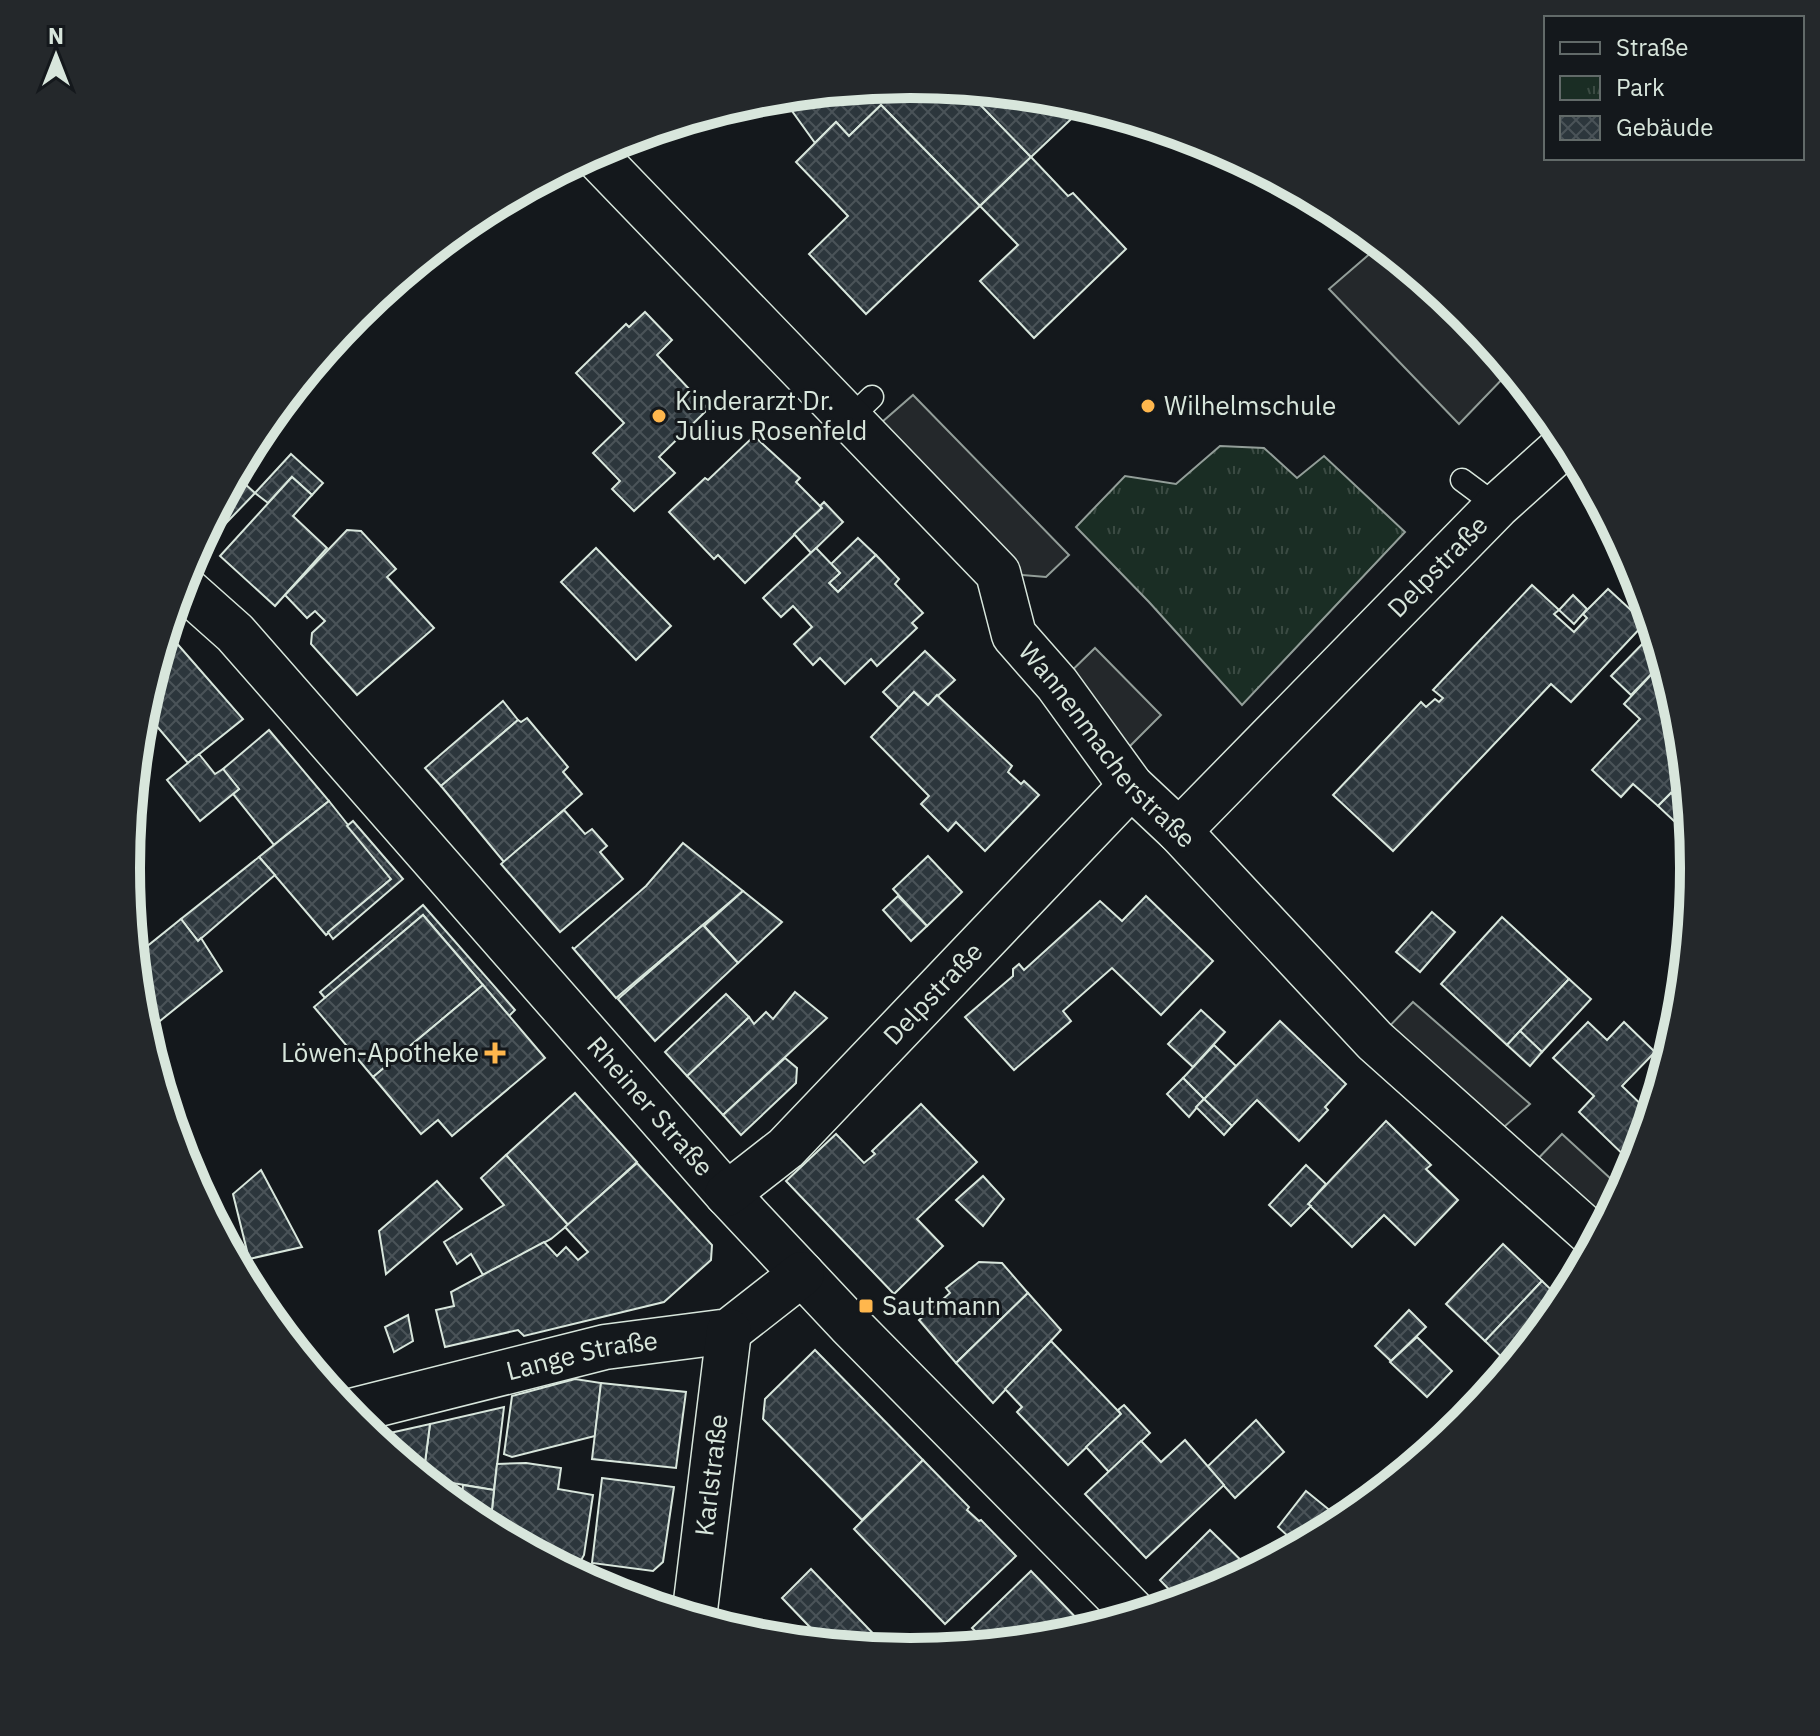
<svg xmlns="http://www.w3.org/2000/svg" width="1820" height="1736" viewBox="0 0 1820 1736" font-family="'IBM Plex Sans',sans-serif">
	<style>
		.park { fill: url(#park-tufts); stroke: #939e99; stroke-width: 2 }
		.parking { fill: #24282b; stroke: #939e99; stroke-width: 2 }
		.building { fill: url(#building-cross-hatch); stroke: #d8e6dc; stroke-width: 2 }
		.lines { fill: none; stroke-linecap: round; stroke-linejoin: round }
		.service-casing { stroke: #d8e6dc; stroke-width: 25 }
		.minor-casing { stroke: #d8e6dc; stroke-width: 47 }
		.service { stroke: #14181c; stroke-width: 22 }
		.minor { stroke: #14181c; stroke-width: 44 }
		.poi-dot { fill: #ffb74d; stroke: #14181c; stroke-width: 3 }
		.labels { text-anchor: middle; stroke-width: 6; stroke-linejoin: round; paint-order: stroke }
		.poi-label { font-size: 26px; fill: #d8e6dc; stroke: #14181c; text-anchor: start }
		.street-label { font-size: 26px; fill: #d8e6dc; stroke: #14181c }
		.rim { fill: none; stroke: #d8e6dc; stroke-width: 10 }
	</style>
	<defs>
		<pattern id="park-tufts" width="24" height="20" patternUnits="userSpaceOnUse" patternTransform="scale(2)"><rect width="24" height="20" fill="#1a2d24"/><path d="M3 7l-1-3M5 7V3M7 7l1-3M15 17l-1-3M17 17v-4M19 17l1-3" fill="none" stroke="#3b4b43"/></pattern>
		<pattern id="building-cross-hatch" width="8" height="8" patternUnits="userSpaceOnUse" patternTransform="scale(2)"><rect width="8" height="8" fill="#2c363c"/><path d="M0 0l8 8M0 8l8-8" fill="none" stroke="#4a5358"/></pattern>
	</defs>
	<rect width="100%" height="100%" fill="#14181c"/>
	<polygon class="park" points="1220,446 1264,448 1297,478 1324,456 1405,532 1242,705 1149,602 1076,527 1125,476 1176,484"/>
	<g class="parking">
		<polygon points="1380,245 1465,314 1511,370 1459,424 1329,289"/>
		<polygon points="913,395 1069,555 1046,577 998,573 866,436"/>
		<polygon points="1095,648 1161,715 1124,752 1057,685"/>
		<polygon points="1413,1002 1530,1104 1487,1142 1375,1041"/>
		<polygon points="1562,1134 1623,1190 1597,1239 1524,1173"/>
	</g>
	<g class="building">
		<polygon points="910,84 965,89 1031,157 980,206 881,105 849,136 836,122 815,143 782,97"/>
		<polygon points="965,89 1063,99 1085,106 1031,157"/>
		<polygon points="881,105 980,206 866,314 809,254 848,216 796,162 836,122 849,136"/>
		<polygon points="1031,157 1068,196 1073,193 1126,249 1034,338 980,281 1018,245 980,206"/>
		<polygon points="645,312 672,340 657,355 708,409 659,457 675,473 634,511 612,489 620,481 593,453 624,423 576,373 626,324 629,327"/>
		<polygon points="754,436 800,478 796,482 822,508 745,583 718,555 714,559 669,512 705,478 708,480"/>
		<polygon points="291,454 323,483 312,495 292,477 268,503 255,493"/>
		<polygon points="235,475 255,493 207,543 201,538"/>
		<polygon points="292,477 312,495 293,516 327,548 275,606 220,556"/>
		<polygon points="824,502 843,522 811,553 794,534 822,508 820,506"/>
		<polygon points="347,530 361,531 396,569 387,577 434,628 357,695 311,644 312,633 325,621 315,611 307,618 285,595"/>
		<polygon points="858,538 876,555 838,592 829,583 840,573 831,564"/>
		<polygon points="596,548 671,626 636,660 561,582"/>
		<polygon points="816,548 840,573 829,583 838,592 876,555 899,579 895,584 923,613 912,623 917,628 877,666 871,659 845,684 820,658 813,665 794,644 812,627 793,606 781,617 763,598"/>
		<polygon points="1532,585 1559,610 1554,614 1574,632 1587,618 1583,614 1608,589 1645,623 1571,702 1551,684 1393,851 1333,795 1421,702 1426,707 1435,699 1439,702 1443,698 1433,690"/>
		<polygon points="1573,595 1587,609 1574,624 1559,610"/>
		<polygon points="1654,632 1663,662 1631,695 1611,676"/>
		<polygon points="173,639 243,719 188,763 143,710 161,650"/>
		<polygon points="925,651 955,680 928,705 914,692 899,708 883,692"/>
		<polygon points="1663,662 1679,715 1688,809 1671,793 1658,806 1633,784 1621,797 1592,770 1640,719 1624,704"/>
		<polygon points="914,692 928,705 937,695 1012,766 1008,772 1021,784 1024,781 1039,795 985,851 956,822 948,831 921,804 929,796 871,737"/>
		<polygon points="503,701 518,720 441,786 425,768"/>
		<polygon points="527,718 568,767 563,772 582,794 504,862 441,786 518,720 521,722"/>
		<polygon points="269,730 329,801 274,845 233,794 239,789 223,769"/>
		<polygon points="199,754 215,774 223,769 239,789 200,821 167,780"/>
		<polygon points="1671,793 1688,809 1691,837 1658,806"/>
		<polygon points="329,801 391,879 326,935 259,857"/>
		<polygon points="564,810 585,834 592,829 607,846 600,852 623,879 560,932 501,864"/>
		<polygon points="353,821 403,879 333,939 328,932 391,879 347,826"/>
		<polygon points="683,843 743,891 616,998 572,947 574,949 646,886"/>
		<polygon points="928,856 962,892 927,926 893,889"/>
		<polygon points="259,857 275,875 198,941 181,919"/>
		<polygon points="743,891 782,922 738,963 704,926"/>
		<polygon points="898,896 927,926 911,941 883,910"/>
		<polygon points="1146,896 1213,961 1161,1015 1112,968 1063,1011 1071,1021 1014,1070 965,1017 1013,976 1013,969 1019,964 1024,970 1100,901 1122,921"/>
		<polygon points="423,905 515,1010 509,1016 423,915 325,998 320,992"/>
		<polygon points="1432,912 1455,932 1420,972 1396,952"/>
		<polygon points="423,915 483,985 373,1077 314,1007"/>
		<polygon points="1502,917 1569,979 1507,1045 1441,984"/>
		<polygon points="181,919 198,941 201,938 222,971 145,1033 141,1021 135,956"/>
		<polygon points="703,925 738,963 655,1041 618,999"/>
		<polygon points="1569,979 1591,999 1542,1052 1520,1031"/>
		<polygon points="483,985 545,1058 452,1136 438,1120 421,1134 373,1077"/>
		<polygon points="795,992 827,1018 723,1115 687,1076 749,1017 754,1024 766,1012 773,1019"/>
		<polygon points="726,994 749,1017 687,1076 665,1052"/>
		<polygon points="1201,1010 1225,1032 1193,1067 1168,1044"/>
		<polygon points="1280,1021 1346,1084 1325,1107 1328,1110 1299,1141 1257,1100 1232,1126 1204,1099"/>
		<polygon points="1588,1022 1607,1040 1624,1022 1655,1052 1622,1086 1651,1114 1635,1166 1579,1112 1594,1096 1553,1058"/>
		<polygon points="1520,1031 1542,1052 1530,1066 1507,1045"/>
		<polygon points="1214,1045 1236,1066 1204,1099 1183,1078"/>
		<polygon points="785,1058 797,1068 796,1083 741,1135 723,1115"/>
		<polygon points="1183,1078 1204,1099 1189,1117 1167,1094"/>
		<polygon points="575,1093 637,1162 568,1225 506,1155"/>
		<polygon points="1204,1099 1232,1126 1224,1135 1196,1107"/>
		<polygon points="921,1104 977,1162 917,1219 943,1246 894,1294 786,1181 836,1134 864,1163 875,1154 872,1151"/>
		<polygon points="1386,1121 1431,1165 1426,1169 1458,1200 1415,1245 1384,1215 1352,1247 1308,1204"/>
		<polygon points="506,1155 568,1225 551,1239 483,1275 471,1254 457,1264 444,1242 504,1205 481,1178"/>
		<polygon points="637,1163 712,1245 711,1260 664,1302 524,1336 518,1330 445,1347 436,1310 454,1306 451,1292 544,1242 557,1256 566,1247 578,1260 588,1252 565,1227"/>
		<polygon points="1306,1165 1326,1184 1308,1204 1311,1206 1291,1226 1269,1205"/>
		<polygon points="261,1170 302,1247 249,1259 233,1194"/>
		<polygon points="983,1176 1004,1199 983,1226 956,1200"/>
		<polygon points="437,1181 462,1209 386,1274 379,1231"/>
		<polygon points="218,1203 222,1213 212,1217 207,1207"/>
		<polygon points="1503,1244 1542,1281 1485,1341 1446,1304"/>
		<polygon points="979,1262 1002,1263 1028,1293 956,1363 919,1320 950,1293 946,1288"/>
		<polygon points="1542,1281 1563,1301 1511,1366 1485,1341"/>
		<polygon points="1028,1293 1061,1330 993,1403 956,1363"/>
		<polygon points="1409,1310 1426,1327 1391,1361 1375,1346"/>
		<polygon points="408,1315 413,1341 394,1352 385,1327"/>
		<polygon points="1417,1337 1452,1371 1427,1397 1390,1362"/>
		<polygon points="1051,1341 1121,1414 1068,1465 1017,1412 1022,1407 1005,1389"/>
		<polygon points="815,1350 923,1460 862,1520 763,1419 765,1399"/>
		<polygon points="575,1379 601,1383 595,1436 512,1457 504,1454 512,1396"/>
		<polygon points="601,1383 686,1392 676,1468 592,1459"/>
		<polygon points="1124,1405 1150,1433 1109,1472 1086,1447 1121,1414 1118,1410"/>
		<polygon points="504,1407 494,1490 423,1478 430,1424"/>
		<polygon points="1256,1420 1284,1452 1235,1498 1207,1467"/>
		<polygon points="430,1424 423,1478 375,1438 381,1435"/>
		<polygon points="1185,1440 1224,1485 1146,1558 1085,1494 1141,1441 1161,1462"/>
		<polygon points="923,1460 969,1507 967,1510 979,1521 981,1520 1016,1556 945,1624 854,1529"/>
		<polygon points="526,1463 561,1468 558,1489 593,1495 584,1555 574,1573 490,1528 497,1464"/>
		<polygon points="602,1478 674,1487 663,1562 653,1571 592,1563"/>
		<polygon points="463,1485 494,1490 490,1528 461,1509"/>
		<polygon points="1306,1491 1343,1521 1270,1560 1289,1537 1278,1527"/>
		<polygon points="1210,1530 1251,1570 1210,1592 1180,1601 1160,1580"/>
		<polygon points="811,1569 889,1650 826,1644 782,1598"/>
		<polygon points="1031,1571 1083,1625 1074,1633 1063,1637 988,1644 972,1628"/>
	</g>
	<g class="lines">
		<g class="service-casing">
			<g id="service">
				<polyline points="849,419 872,397"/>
				<polyline points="1462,480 1497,506"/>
			</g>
		</g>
		<g class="minor-casing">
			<g id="minor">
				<path id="s1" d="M593,153L998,573L1014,635L1057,684L1131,786L1179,831L1375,1041L1597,1239"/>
				<path id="s2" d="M181,585L235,633L727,1194L849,1324L1136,1615"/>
				<path id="s3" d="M1179,831L1497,506L1567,443"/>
				<path id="s4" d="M727,1194L786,1148L1131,786"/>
				<path id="s5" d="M347,1412L605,1347L729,1331L802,1274"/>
				<path id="s6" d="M694,1618L729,1331"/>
			</g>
		</g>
		<use href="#service" class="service"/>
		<use href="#minor" class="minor"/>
	</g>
	<g class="poi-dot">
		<circle cx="1148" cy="406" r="8"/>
		<circle cx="659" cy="416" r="8"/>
		<path d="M491 1041h8v8h8v8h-8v8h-8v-8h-8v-8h8z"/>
		<rect x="858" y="1298" width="16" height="16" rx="4"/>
	</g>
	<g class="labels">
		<g class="poi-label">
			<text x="675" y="410">Kinderarzt Dr.<tspan x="675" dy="30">Julius Rosenfeld</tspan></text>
			<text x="1164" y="415">Wilhelmschule</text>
			<text x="479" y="1062" text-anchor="end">Löwen-Apotheke</text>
			<text x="882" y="1315">Sautmann</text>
		</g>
		<g class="street-label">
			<text dy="9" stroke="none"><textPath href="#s3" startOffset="370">Delpstraße</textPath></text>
			<text dy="9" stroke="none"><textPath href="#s1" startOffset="792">Wannenmacherstraße</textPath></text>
			<text dy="9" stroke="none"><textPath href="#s4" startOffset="288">Delpstraße</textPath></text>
			<text dy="9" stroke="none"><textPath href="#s2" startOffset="702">Rheiner Straße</textPath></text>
			<text dy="9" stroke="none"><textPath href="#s5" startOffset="242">Lange Straße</textPath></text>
			<text dy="9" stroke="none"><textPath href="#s6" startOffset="144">Karlstraße</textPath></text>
		</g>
	</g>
	<path d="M0 0H1820V1736H0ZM140 868a770 770 0 1 1 1540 0a770 770 0 1 1-1540 0Z" fill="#24282b" fill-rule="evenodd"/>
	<path class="rim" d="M140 868a770 770 0 1 1 1540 0a770 770 0 1 1-1540 0Z"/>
	<rect x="1544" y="16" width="260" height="144" fill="#14181c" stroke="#626a69" stroke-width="2"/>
	<rect x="1560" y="42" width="40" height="12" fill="#14181c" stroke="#626a69" stroke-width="2"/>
	<text x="1616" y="56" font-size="24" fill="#d8e6dc">Straße</text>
	<rect x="1560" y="76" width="40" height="24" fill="url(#park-tufts)" stroke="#626a69" stroke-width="2"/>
	<text x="1616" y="96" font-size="24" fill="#d8e6dc">Park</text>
	<rect x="1560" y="116" width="40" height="24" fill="url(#building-cross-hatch)" stroke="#626a69" stroke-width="2"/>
	<text x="1616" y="136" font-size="24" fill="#d8e6dc">Gebäude</text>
	<g transform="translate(56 56)" stroke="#14181c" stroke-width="6" paint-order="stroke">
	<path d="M0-6L14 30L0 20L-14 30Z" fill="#d8e6dc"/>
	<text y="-12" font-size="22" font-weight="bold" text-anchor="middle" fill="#d8e6dc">N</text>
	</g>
</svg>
